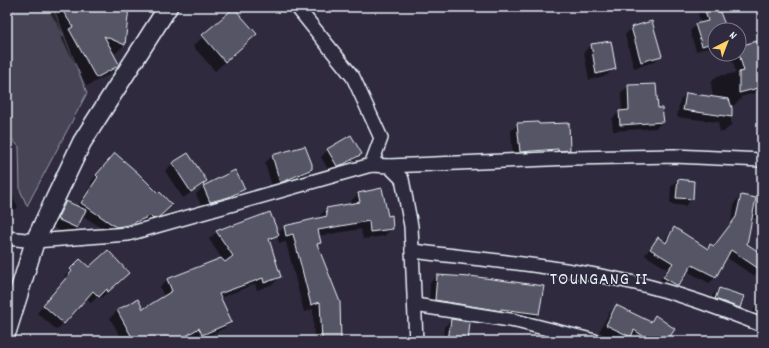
<svg xmlns="http://www.w3.org/2000/svg" width="769" height="348" viewBox="0 0 769 348" font-family="Dekko,sans-serif">
	<style>
		.green { fill: #464455; stroke: #979aa6 }
		.shadow { fill: #0007 }
		.building { fill: #575565; stroke: #e8f1f8 }
		.lines { fill: none; stroke-linecap: round; stroke-linejoin: round }
		.street-casing { stroke: #e8f1f8; stroke-width: 16 }
		.secondary-casing { stroke: #e8f1f8; stroke-width: 21 }
		.street { stroke: #2f2a3d; stroke-width: 13 }
		.secondary { stroke: #2f2a3d; stroke-width: 18 }
		.labels { text-anchor: middle; stroke-width: 3; stroke-linejoin: round; paint-order: stroke }
		.quarter-label { font-size: 18px; letter-spacing: 1px; fill: #e8f1f8; stroke: #2f2a3d }
	</style>
	<rect width="100%" height="100%" fill="#2f2a3d"/>
	<filter id="ink" filterUnits="userSpaceOnUse"><feTurbulence type="fractalNoise" baseFrequency=".025" numOctaves="2"/><feDisplacementMap in="SourceGraphic" scale="8" xChannelSelector="R" yChannelSelector="G"/><feConvolveMatrix kernelMatrix="1 2 1 2 8 2 1 2 1" color-interpolation-filters="sRGB"/></filter>
	<g filter="url(#ink)">
		<polygon class="green" points="15,7 53,7 87,93 27,206 20,190 19,147 7,133 7,24"/>
		<g class="shadow">
			<polygon points="53,7 133,7 133,10 127,16 124,45 116,53 111,51 117,66 108,75 87,86 61,38 64,35 49,11"/>
			<polygon points="696,7 723,7 719,11 726,30 715,30 715,48 711,49 710,47 696,51 690,31 696,25 701,24"/>
			<polygon points="233,9 256,34 215,71 193,46"/>
			<polygon points="632,28 661,55 654,62 634,68 625,35"/>
			<polygon points="610,42 614,68 607,75 589,80 584,52 591,45"/>
			<polygon points="739,47 762,65 762,91 740,97 741,99 734,105 731,106 731,125 724,132 720,132 718,122 677,117 680,100 686,94 713,98 711,83 717,76 736,73 731,54 739,54"/>
			<polygon points="628,86 657,109 663,121 656,128 613,131 612,119 619,112 622,112 621,93"/>
			<polygon points="518,124 569,150 562,157 513,158 511,131"/>
			<polygon points="328,150 361,154 354,161 336,171 330,173 321,157"/>
			<polygon points="7,151 10,155 7,157"/>
			<polygon points="187,154 205,181 198,188 183,198 165,171 172,164"/>
			<polygon points="272,156 311,169 304,176 273,189 265,163"/>
			<polygon points="108,162 170,205 151,224 146,225 143,222 119,233 109,233 82,215 76,228 69,235 51,226 59,209 66,202 77,207 92,184 90,183"/>
			<polygon points="235,172 244,189 237,196 221,204 203,209 196,194 203,187"/>
			<polygon points="678,180 692,199 685,206 670,204 671,187"/>
			<polygon points="7,185 18,207 7,216"/>
			<polygon points="358,194 387,217 392,228 384,236 363,239 361,229 318,236 320,243 317,246 340,341 314,341 313,309 304,312 286,242 279,243 277,235 269,243 280,277 273,284 257,290 255,284 220,298 231,322 223,329 197,341 194,341 191,334 181,341 123,341 110,318 118,310 143,311 164,297 160,287 167,280 222,259 209,239 217,232 277,234 285,227 319,219 319,217 326,209 351,205 351,201"/>
			<polygon points="741,196 762,200 762,219 751,218 746,244 762,255 762,268 761,270 754,276 726,257 716,277 709,283 687,271 670,292 658,284 667,269 645,255 652,245 658,239 664,242 668,235 674,229 706,249 710,246 713,247 730,225 735,202"/>
			<polygon points="80,260 89,269 120,280 101,298 99,295 91,303 86,297 57,330 37,313 66,278 64,277"/>
			<polygon points="437,276 542,287 538,314 531,321 429,307 430,283"/>
			<polygon points="719,289 740,307 733,314 709,306 712,296"/>
			<polygon points="762,295 762,319 752,315 759,297"/>
			<polygon points="616,306 650,323 656,317 666,341 634,341 629,337 625,341 617,341 599,332 609,313"/>
			<polygon points="451,320 467,341 443,341 444,327"/>
			<polygon points="98,337 102,341 94,341"/>
		</g>
		<g class="building">
			<polygon points="60,7 129,7 125,45 104,36 119,64 118,66 96,78 69,29 73,27"/>
			<polygon points="704,7 718,7 727,30 715,30 715,42 702,46 695,24 708,21"/>
			<polygon points="234,8 257,34 225,62 202,35"/>
			<polygon points="652,21 662,56 641,62 631,27"/>
			<polygon points="611,41 616,69 596,74 591,44"/>
			<polygon points="757,41 762,62 762,87 739,93 739,72 744,71 739,54 739,46"/>
			<polygon points="656,84 658,108 662,108 664,122 620,125 619,111 629,110 628,85"/>
			<polygon points="686,93 729,99 732,108 732,117 683,110"/>
			<polygon points="538,122 539,124 569,123 570,150 558,151 558,149 520,152 517,123"/>
			<polygon points="351,135 362,154 344,164 337,166 327,149"/>
			<polygon points="305,146 312,164 312,169 280,183 272,155"/>
			<polygon points="115,153 138,173 158,193 160,192 172,205 159,217 153,219 150,216 129,225 116,227 81,203 98,177 96,175"/>
			<polygon points="188,153 207,181 191,192 172,163"/>
			<polygon points="235,170 245,189 229,197 210,202 203,186"/>
			<polygon points="678,179 694,181 693,199 676,198"/>
			<polygon points="382,188 388,216 392,215 393,229 370,232 369,221 318,230 321,243 317,244 340,302 341,341 322,341 320,302 311,305 293,234 286,236 284,226 327,216 326,208 360,202 358,193"/>
			<polygon points="741,195 756,198 747,244 762,254 762,271 731,250 716,277 692,265 678,286 663,277 673,263 650,249 658,237 666,243 674,227 708,249 710,244 714,246 736,217"/>
			<polygon points="66,201 86,210 77,228 57,219"/>
			<polygon points="270,212 279,235 269,239 281,277 264,283 263,278 219,294 232,322 202,335 199,328 178,341 134,341 117,310 138,299 143,309 172,291 167,279 221,258 225,262 233,256 216,231 231,225 232,226"/>
			<polygon points="108,250 129,273 108,292 107,289 99,297 93,291 64,324 43,305 72,271 70,269 80,259 89,267"/>
			<polygon points="437,275 470,277 470,276 544,286 539,314 501,309 501,311 435,300"/>
			<polygon points="719,288 744,296 740,308 715,299"/>
			<polygon points="616,305 651,322 655,315 675,329 667,341 651,341 634,330 631,337 606,325"/>
			<polygon points="451,319 470,322 468,341 448,341"/>
		</g>
		<g class="lines">
			<g class="street-casing">
				<g id="street">
					<polyline points="297,7 353,77 381,138 371,165"/>
					<polyline points="389,166 571,158 674,156 762,160"/>
					<polyline points="7,238 35,241 128,234 371,165 389,166 402,179 411,226 416,341"/>
					<path d="M412,251C486,260 562,266 635,283C679,293 720,309 762,325"/>
					<polyline points="415,305 516,321 595,341"/>
				</g>
			</g>
			<g class="secondary-casing">
				<polyline id="secondary" points="7,331 35,241 82,142 168,7"/>
			</g>
			<use href="#street" class="street"/>
			<use href="#secondary" class="secondary"/>
		</g>
	</g>
	<g class="labels">
		<g class="quarter-label">
			<text x="599" y="284">TOUNGANG II</text>
		</g>
	</g>
	<rect width="769" height="348" fill="none" stroke="#2f2a3d" stroke-width="24"/>
	<rect x="12" y="12" width="745" height="324" fill="none" stroke="#e8f1f8" stroke-width="1.5" filter="url(#ink)"/>
	<g transform="translate(727 42) rotate(42)"><circle r="19" fill="#2f2a3d" stroke="#797a88"/>
	<path d="M0-3L7 15L0 10L-7 15Z" fill="#ffd166"/>
	<text y="-6" font-size="11" font-weight="bold" text-anchor="middle" fill="#e8f1f8">N</text>
	</g>
</svg>
